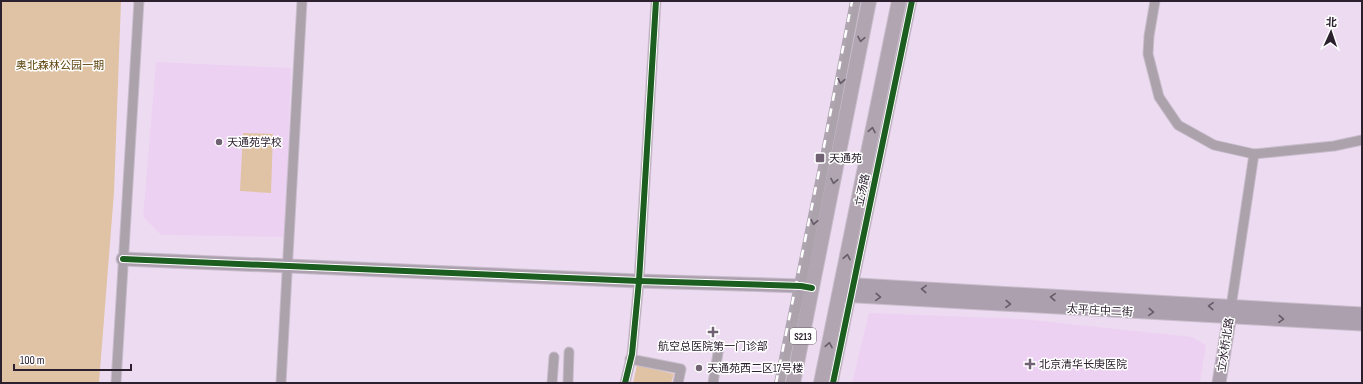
<svg xmlns="http://www.w3.org/2000/svg" width="1363" height="384" viewBox="0 0 1363 384" font-family="'Sofia Sans Condensed','Noto Sans SC',sans-serif">
	<style>
		.built { fill: #edd1f3 }
		.green { fill: #e0c2a4 }
		.lines { fill: none; stroke-linecap: round; stroke-linejoin: round }
		.street-casing { stroke: #c9bccc; stroke-width: 11 }
		.secondary-casing { stroke: #c9bccc; stroke-width: 15 }
		.primary-casing { stroke: #c9bccc; stroke-width: 16 }
		.street { stroke: #aba2ac; stroke-width: 9 }
		.secondary { stroke: #aca0ae; stroke-width: 13 }
		.primary { stroke: #b0a5b1; stroke-width: 14 }
		.rail-casing { stroke: #afa5b1; stroke-width: 4 }
		.rail { stroke: #fff; stroke-width: 2.5; stroke-dasharray: 8; stroke-linecap: butt }
		.cycleway-casing { stroke: #fff; stroke-width: 8 }
		.cycleway { stroke: #1b5e20; stroke-width: 6 }
		.oneway { stroke: #675c6a }
		.oneway2 { stroke: #655a67 }
		.oneway3 { stroke: #665a68 }
		.poi-dot { fill: #706273; stroke: #fff; stroke-width: 1.5 }
		.labels { text-anchor: middle; stroke-width: 3; stroke-linejoin: round; paint-order: stroke }
		.shield { fill: #fff; stroke: #6b636d; stroke-width: 1 }
		.shield-label { font-size: 10px; font-weight: bold; fill: #2c202f }
		.park-label { font-size: 11px; fill: #5e430b; stroke: #fff }
		.poi-label { font-size: 11px; fill: #2c202f; stroke: #fff; text-anchor: start }
		.street-label { font-size: 11px; fill: #2c202f; stroke: #fff }
	</style>
	<rect width="100%" height="100%" fill="#eddcf1"/>
	<g class="built">
		<polygon points="156,62 291,68 285,237 161,235 143,217"/>
		<polygon points="869,313 1022,319 1192,337 1206,345 1200,383 852,383"/>
	</g>
	<g class="green">
		<polygon points="1,1 121,1 114,192 99,383 1,383"/>
		<polygon points="243,133 273,134 271,193 240,191"/>
		<polygon points="637,365 674,374 671,383 633,383"/>
	</g>
	<g class="lines">
		<g class="street-casing">
			<g id="street">
				<polyline points="1155,1 1149,36 1148,54 1159,97 1178,125 1214,145 1254,154 1334,146 1362,140"/>
				<polyline points="1231,307 1254,154"/>
				<polyline points="630,359 681,369 678,383"/>
				<polyline points="116,383 139,1"/>
				<polyline points="281,383 302,1"/>
				<polyline points="552,383 554,357"/>
				<polyline points="568,383 569,352"/>
				<polyline points="625,383 632,354 639,281 656,1"/>
				<polyline points="713,383 719,347"/>
				<polyline points="780,383 801,286 856,1"/>
				<polyline points="833,383 912,1"/>
			</g>
		</g>
		<g class="secondary-casing">
			<g id="secondary">
				<polyline points="123,259 639,281 801,286 812,288"/>
				<polyline points="841,284 1362,314"/>
				<polyline points="839,295 1362,324"/>
				<polyline points="1219,383 1231,308"/>
			</g>
		</g>
		<g class="primary-casing">
			<g id="primary">
				<polyline points="793,383 869,1"/>
				<polyline points="821,383 899,1"/>
			</g>
		</g>
		<use href="#street" class="street"/>
		<use href="#secondary" class="secondary"/>
		<use href="#primary" class="primary"/>
		<g class="rail-casing">
			<polyline id="rail" points="776,383 822,157 852,1"/>
		</g>
		<use href="#rail" class="rail"/>
		<g class="cycleway-casing">
			<g id="cycleway">
				<polyline points="123,259 639,281 801,286 812,288"/>
				<polyline points="625,383 632,354 639,281 656,1"/>
				<polyline points="833,383 912,1"/>
			</g>
		</g>
		<use href="#cycleway" class="cycleway"/>
	</g>
	<defs><path id="oneway-chevron" d="M-2-3.5L2.5 0L-2 3.5" fill="none" stroke-width="1.6" stroke-linecap="round" stroke-linejoin="round"/></defs>
	<g class="oneway">
		<use href="#oneway-chevron" transform="translate(861 39) rotate(101)"/>
		<use href="#oneway-chevron" transform="translate(872 130) rotate(-79)"/>
		<use href="#oneway-chevron" transform="translate(834 181) rotate(101)"/>
		<use href="#oneway-chevron" transform="translate(847 257) rotate(-79)"/>
		<use href="#oneway-chevron" transform="translate(829 345) rotate(-79)"/>
	</g>
	<g class="oneway2">
		<use href="#oneway-chevron" transform="translate(841 81) rotate(101)"/>
		<use href="#oneway-chevron" transform="translate(814 222) rotate(101)"/>
	</g>
	<g class="oneway3">
		<use href="#oneway-chevron" transform="translate(924 289) rotate(-177)"/>
		<use href="#oneway-chevron" transform="translate(878 297) rotate(3)"/>
		<use href="#oneway-chevron" transform="translate(1053 297) rotate(-177)"/>
		<use href="#oneway-chevron" transform="translate(1008 304) rotate(3)"/>
		<use href="#oneway-chevron" transform="translate(1211 306) rotate(-177)"/>
		<use href="#oneway-chevron" transform="translate(1151 312) rotate(3)"/>
		<use href="#oneway-chevron" transform="translate(1281 319) rotate(3)"/>
	</g>
	<g class="poi-dot">
		<circle cx="219" cy="142" r="4"/>
		<rect x="815" y="153" width="10" height="10" rx="2"/>
		<path d="M711 326h4v4h4v4h-4v4h-4v-4h-4v-4h4z"/>
		<path d="M1028 358h4v4h4v4h-4v4h-4v-4h-4v-4h4z"/>
		<circle cx="699" cy="368" r="4"/>
	</g>
	<g class="labels">
		<rect class="shield" x="790" y="328" width="26" height="16" rx="3"/>
		<g class="shield-label">
			<text x="803" y="340">S213</text>
		</g>
		<g class="park-label">
			<text x="60" y="69">奥北森林公园一期</text>
		</g>
		<g class="poi-label">
			<text x="227" y="146">天通苑学校</text>
			<text x="829" y="162">天通苑</text>
			<text x="713" y="350" text-anchor="middle">航空总医院第一门诊部</text>
			<text x="1039" y="368">北京清华长庚医院</text>
			<text x="707" y="372">天通苑西二区17号楼</text>
		</g>
		<g class="street-label">
			<text transform="translate(862 190) rotate(-78)" y="4">立汤路</text>
			<text transform="translate(1100 310) rotate(3)" y="4">太平庄中二街</text>
			<text transform="translate(1225 345) rotate(-81)" y="4">立水桥北路</text>
		</g>
	</g>
	<rect width="1363" height="384" fill="none" stroke="#2c202f" stroke-width="4"/>
	<g transform="translate(1331 32) rotate(3)" stroke="#ffffff" stroke-width="3" paint-order="stroke">
	<path d="M0-3L7 15L0 10L-7 15Z" fill="#2c202f"/>
	<text y="-6" font-size="11" font-weight="bold" text-anchor="middle" fill="#2c202f">北</text>
	</g>
	<path d="M14 364v6h117v-6" fill="none" stroke="#2c202f" stroke-width="2"/>
	<text x="20" y="364" font-size="12" fill="#2c202f" stroke="#ffffff" stroke-width="3" paint-order="stroke">100 m</text>
</svg>
